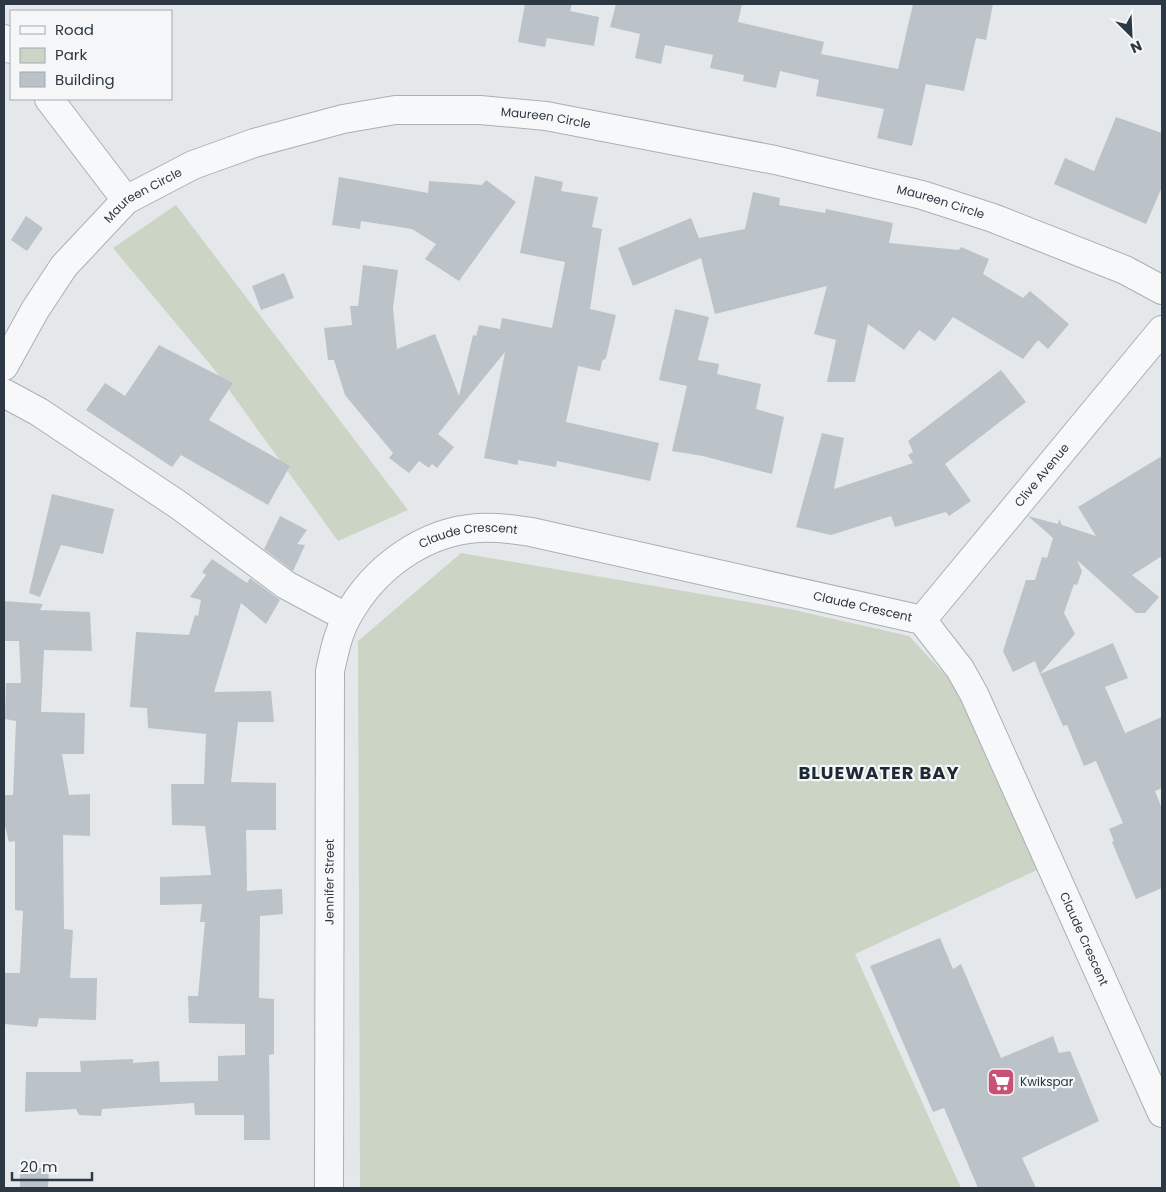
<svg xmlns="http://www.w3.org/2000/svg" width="1166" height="1192" viewBox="0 0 1166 1192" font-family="Poppins,sans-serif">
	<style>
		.green { fill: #ccd4c6 }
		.building { fill: #bbc2c8 }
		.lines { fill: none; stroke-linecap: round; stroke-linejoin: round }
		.street-casing { stroke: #a9b0b5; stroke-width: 30 }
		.street { stroke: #f7f8f9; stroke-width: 28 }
		.labels { text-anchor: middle; stroke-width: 4.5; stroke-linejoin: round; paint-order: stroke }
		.street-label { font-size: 12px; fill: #2c3843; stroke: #f4f6f8 }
		.poi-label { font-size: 12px; fill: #2c3843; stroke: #f4f6f8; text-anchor: start }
		.district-label { font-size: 18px; font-weight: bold; letter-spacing: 1px; fill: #1e2934; stroke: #f4f6f8 }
	</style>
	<rect width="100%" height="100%" fill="#e4e8eb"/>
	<g class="green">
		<polygon points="176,205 408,510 338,541 214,369 113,248"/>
		<polygon points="461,553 794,610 909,636 955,685 1037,870 855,954 961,1188 360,1188 358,641"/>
	</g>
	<g class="building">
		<polygon points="525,4 572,4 570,11 599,17 594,46 547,38 545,47 518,42"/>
		<polygon points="616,4 742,4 738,22 824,42 821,54 898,69 913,4 993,4 986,40 976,38 964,91 926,84 912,146 877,138 884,109 816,96 819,80 780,71 776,88 743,81 744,75 710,68 713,55 665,45 661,64 635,58 640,34 610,27"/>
		<polygon points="1116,117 1162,133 1162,187 1146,224 1054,184 1065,158 1094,171"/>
		<polygon points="535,176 563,182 561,191 598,197 592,227 602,229 590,309 616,315 606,358 602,361 600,371 578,366 566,422 659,443 650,481 557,461 556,467 518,460 518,465 484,458 505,352 438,434 454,447 437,468 432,464 429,468 419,461 409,473 389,458 393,453 345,395 334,360 328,360 324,328 352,325 350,306 358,306 363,265 398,270 393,308 397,349 435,334 459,396 473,335 476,336 479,325 500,329 502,318 552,328 565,262 520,253"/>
		<polygon points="339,177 428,193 429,181 482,185 486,180 516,202 459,281 425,259 436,244 412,229 361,221 360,229 332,225"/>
		<polygon points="753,192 780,198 779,205 825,213 826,209 893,223 889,243 959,250 961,247 989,259 983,274 1023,298 1030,291 1069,324 1048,349 1038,340 1023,359 953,317 935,341 919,330 904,350 868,324 855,382 827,382 836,340 814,334 827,286 715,314 701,258 633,286 618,248 691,218 699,238 745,229"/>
		<polygon points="26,216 43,228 27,251 11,240"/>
		<polygon points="284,273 294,298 261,310 252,286"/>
		<polygon points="675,309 709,317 698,360 719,364 717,374 761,384 756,409 784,417 772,474 703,456 672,451 687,386 659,380"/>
		<polygon points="159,345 233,383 209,420 290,466 268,505 181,455 172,467 86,410 105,383 125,396"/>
		<polygon points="1001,370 1026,402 945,464 971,501 949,516 946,512 895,527 891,516 831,535 796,527 822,433 844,438 834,489 913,463 908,455 913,452 908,441"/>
		<polygon points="1162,456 1162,556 1132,575 1159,597 1145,613 1136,613 1077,560 1082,571 1077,585 1074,584 1064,613 1075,634 1040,674 1035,661 1013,672 1003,651 1026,580 1035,580 1042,557 1047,558 1053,538 1028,516 1058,524 1059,519 1062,525 1096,536 1078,507"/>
		<polygon points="52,494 114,509 103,554 61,545 40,597 29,593"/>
		<polygon points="280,516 307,530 297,544 305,545 293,571 264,549"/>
		<polygon points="212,559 247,583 250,578 280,600 266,624 241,603 214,692 271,691 274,722 238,722 231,782 276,783 276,830 246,830 247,891 282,889 283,914 260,916 259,998 274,999 274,1054 269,1055 270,1140 244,1140 244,1115 195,1115 194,1103 102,1109 101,1116 79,1115 76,1109 25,1112 26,1072 81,1072 80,1061 133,1059 133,1063 159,1061 160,1082 218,1081 218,1056 245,1055 245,1024 189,1023 188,996 198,996 205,922 200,922 202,904 160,905 160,877 211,875 205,826 172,825 171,784 204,784 206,734 148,728 147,708 130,707 136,632 189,635 195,615 198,616 201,600 190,597 206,575 202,572"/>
		<polygon points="4,601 43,604 40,610 90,612 92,651 44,650 41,712 85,713 84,754 62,754 69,795 90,794 90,836 63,835 64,929 73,930 70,978 97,978 96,1020 39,1018 37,1027 4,1024 4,973 20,973 23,911 15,910 15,841 9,842 4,822 4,795 13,795 16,721 5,719 6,683 21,683 19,641 4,641"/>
		<polygon points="1113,643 1128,678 1105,687 1125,733 1162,717 1162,788 1155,791 1162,809 1162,888 1136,899 1112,842 1114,841 1109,829 1123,823 1096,761 1084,766 1067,725 1063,726 1040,674"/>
		<polygon points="940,938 953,969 961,964 1001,1058 1053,1036 1059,1053 1070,1051 1099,1121 1022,1158 1036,1188 978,1188 944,1108 933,1112 870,966"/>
		<polygon points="20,1168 49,1168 48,1188 20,1188"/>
	</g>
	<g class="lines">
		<g class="street-casing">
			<g id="street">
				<polyline points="4,39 11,49"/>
				<polyline points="49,99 126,200"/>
				<path id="s1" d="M4,366L35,310L64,266L126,200L193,165L254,143L343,119L395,110H480L546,116L775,160L922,195L993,218L1125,270L1162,290"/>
				<polyline points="4,393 39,412 177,504"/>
				<polyline points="180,506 286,585 346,617"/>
				<path id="s2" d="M922,620L1162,330"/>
				<path id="s3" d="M329,1188L330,671C334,653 338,633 347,617C373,569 422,532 478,528C495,527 513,529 531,532L922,620L960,669L974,694L1162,1113"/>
			</g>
		</g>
		<use href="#street" class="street"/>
	</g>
	<defs>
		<g id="supermarket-square" transform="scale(1.4375)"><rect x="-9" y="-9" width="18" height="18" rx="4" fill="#c75276" stroke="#f4f6f8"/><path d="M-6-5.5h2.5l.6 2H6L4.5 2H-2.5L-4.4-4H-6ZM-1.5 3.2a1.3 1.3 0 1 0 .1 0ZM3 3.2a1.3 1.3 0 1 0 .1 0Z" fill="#fff"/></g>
	</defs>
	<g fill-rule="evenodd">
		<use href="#supermarket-square" x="1001" y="1082"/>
	</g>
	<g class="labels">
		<g class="street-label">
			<text dy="4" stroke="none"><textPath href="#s1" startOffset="644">Maureen Circle</textPath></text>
			<text dy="4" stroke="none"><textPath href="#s1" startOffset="224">Maureen Circle</textPath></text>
			<text dy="4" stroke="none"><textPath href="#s1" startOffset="1048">Maureen Circle</textPath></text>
			<text dy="4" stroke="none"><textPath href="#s2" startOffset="188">Clive Avenue</textPath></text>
			<text dy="4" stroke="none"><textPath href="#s3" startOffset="728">Claude Crescent</textPath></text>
			<text dy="4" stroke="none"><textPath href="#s3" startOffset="1132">Claude Crescent</textPath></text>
			<text dy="4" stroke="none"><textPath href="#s3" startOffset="306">Jennifer Street</textPath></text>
			<text dy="4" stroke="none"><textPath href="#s3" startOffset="1552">Claude Crescent</textPath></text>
		</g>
		<g class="poi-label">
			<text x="1020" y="1086">Kwikspar</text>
		</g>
		<g class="district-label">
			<text x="879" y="779">BLUEWATER BAY</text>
		</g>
	</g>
	<rect width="1166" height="1192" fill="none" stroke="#2c3843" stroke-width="10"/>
	<rect x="10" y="10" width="162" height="90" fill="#f4f6f8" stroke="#a4aab0"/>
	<rect x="20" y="26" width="25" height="8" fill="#f7f8f9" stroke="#a4aab0"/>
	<text x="55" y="35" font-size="15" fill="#2c3843">Road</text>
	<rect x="20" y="48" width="25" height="15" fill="#ccd4c6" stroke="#a4aab0"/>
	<text x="55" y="60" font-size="15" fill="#2c3843">Park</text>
	<rect x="20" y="72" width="25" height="15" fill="#bbc2c8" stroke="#a4aab0"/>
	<text x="55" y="85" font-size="15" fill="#2c3843">Building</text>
	<g transform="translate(1131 35) rotate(156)" stroke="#f4f6f8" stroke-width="4" paint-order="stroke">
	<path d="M0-4L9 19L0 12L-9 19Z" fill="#2c3843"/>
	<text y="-8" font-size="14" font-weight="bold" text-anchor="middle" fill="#2c3843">N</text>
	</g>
	<path d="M12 1172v8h80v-8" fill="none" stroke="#2c3843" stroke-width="2.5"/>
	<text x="20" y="1172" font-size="15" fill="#2c3843" stroke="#f4f6f8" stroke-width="4" paint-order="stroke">20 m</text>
</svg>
